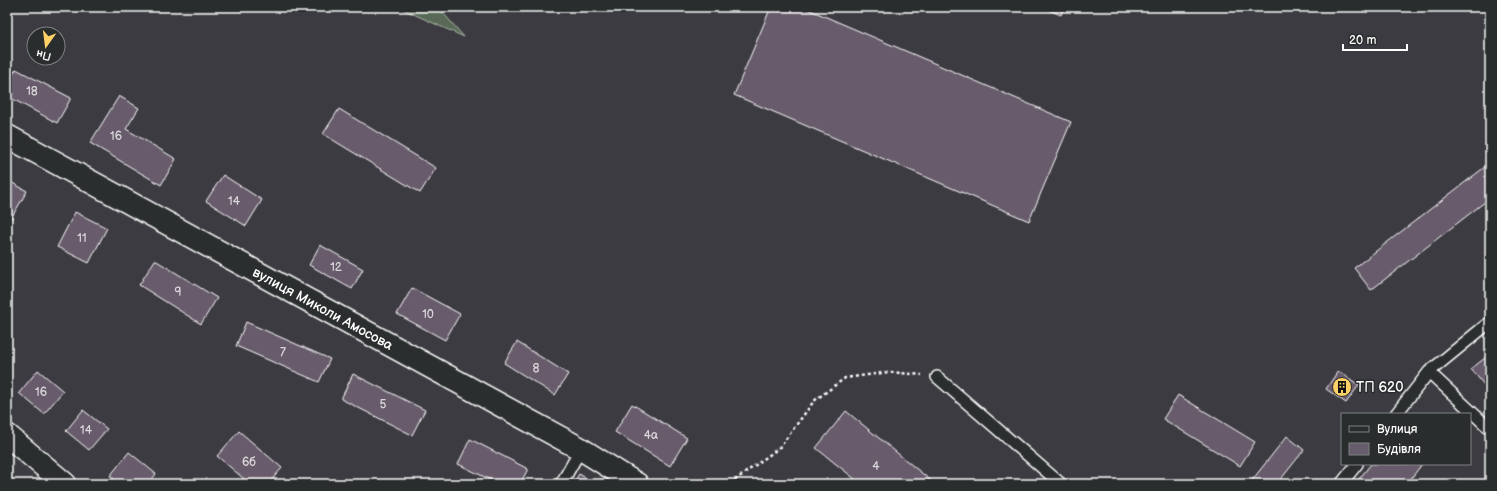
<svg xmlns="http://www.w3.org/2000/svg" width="1497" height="491" viewBox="0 0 1497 491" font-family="'Balsamiq Sans',sans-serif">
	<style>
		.green { fill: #586a55; stroke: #acb4aa }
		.building { fill: #675c6c; stroke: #fff }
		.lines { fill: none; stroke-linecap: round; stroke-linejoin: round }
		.lane-casing { stroke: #fff; stroke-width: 14 }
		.street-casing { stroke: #fff; stroke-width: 25 }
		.path { stroke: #fff; stroke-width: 2.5; stroke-dasharray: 3 3; stroke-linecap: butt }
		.lane { stroke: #2a2d2e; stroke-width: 11 }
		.street { stroke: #2a2d2e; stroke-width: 22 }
		.labels { text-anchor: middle; stroke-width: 3; stroke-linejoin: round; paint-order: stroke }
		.number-label { font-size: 12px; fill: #d9d6da }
		.street-label { font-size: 14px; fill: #fff; stroke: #2a2d2e }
		.poi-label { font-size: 14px; fill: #fff; stroke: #2a2d2e; text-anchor: start }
	</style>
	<rect width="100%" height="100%" fill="#3c3b41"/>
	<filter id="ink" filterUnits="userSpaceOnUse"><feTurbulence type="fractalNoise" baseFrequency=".025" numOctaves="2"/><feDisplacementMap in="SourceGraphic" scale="8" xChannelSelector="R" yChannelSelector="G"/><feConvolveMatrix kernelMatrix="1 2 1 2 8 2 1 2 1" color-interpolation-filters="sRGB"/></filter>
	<g filter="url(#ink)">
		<polygon class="green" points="398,7 438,7 464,37"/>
		<g class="building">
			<polygon points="771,7 803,7 1071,122 1029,221 734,95"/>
			<polygon points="1041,7 1064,7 1061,15"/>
			<polygon points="16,69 71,98 57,123 7,96 7,85"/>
			<polygon points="119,96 139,108 126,129 176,159 161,185 90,143"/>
			<polygon points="339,109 436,168 420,193 323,134"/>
			<polygon points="1490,163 1490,198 1371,290 1354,268"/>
			<polygon points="223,175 262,200 246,226 206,201"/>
			<polygon points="7,180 27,191 9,222 7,221"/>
			<polygon points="75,212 107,228 89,263 57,247"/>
			<polygon points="320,245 363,269 352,289 309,265"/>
			<polygon points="155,260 217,298 201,324 139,285"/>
			<polygon points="412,288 460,314 445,340 397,314"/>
			<polygon points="246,322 330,359 319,382 236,346"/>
			<polygon points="517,342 568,374 555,395 504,363"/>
			<polygon points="1490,354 1490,392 1471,369"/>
			<polygon points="38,370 63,391 44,414 19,393"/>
			<polygon points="1338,371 1359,385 1346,403 1326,389"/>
			<polygon points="353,374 425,410 412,435 341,399"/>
			<polygon points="1178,395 1255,442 1240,466 1163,419"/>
			<polygon points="632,404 687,438 670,466 615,432"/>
			<polygon points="83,410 107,429 89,450 66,431"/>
			<polygon points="846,411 935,484 861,484 816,448"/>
			<polygon points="239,431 282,468 268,484 250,484 217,456"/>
			<polygon points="1287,436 1304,450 1277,484 1249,484"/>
			<polygon points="470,439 528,469 520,484 499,484 458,464"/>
			<polygon points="129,452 156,474 148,484 120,484 110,476"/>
			<polygon points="1371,464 1422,464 1407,484 1355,484"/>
			<polygon points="579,474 597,484 573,484"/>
		</g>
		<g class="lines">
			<g class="lane-casing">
				<g id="lane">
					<polyline points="1429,372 1490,429"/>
					<polyline points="937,377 1061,484"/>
					<polyline points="1396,414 1429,372 1490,322"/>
					<polyline points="561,484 581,449"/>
					<polyline points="1341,484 1357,464"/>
				</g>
			</g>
			<g class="street-casing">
				<g id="street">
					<path id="s1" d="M7,136L581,449L637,484"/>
					<polyline points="7,435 65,484"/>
				</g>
			</g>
			<polyline class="path" points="730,484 780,447 814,401 845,378 890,372 922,375"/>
			<use href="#lane" class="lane"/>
			<use href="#street" class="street"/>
		</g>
	</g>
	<defs>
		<g id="building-disc" transform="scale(1)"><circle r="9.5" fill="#ffd166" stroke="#2a2d2e"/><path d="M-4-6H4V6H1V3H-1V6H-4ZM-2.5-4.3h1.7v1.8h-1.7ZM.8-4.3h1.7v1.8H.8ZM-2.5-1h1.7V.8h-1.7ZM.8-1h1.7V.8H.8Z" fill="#111"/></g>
	</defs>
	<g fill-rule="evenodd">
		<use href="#building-disc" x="1342" y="387"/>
	</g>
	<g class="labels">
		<g class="number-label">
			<text x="32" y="95">18</text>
			<text x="116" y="140">16</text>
			<text x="234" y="205">14</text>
			<text x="82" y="242">11</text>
			<text x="336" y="271">12</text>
			<text x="178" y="296">9</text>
			<text x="428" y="318">10</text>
			<text x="283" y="356">7</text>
			<text x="536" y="372">8</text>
			<text x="41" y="396">16</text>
			<text x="383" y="408">5</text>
			<text x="86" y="434">14</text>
			<text x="651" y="439">4а</text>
			<text x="249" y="466">6б</text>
			<text x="876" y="470">4</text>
		</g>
		<g class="street-label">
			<text dy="5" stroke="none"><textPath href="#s1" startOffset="360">вулиця Миколи Амосова</textPath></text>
		</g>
		<g class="poi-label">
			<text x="1356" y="392">ТП 620</text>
		</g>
	</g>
	<rect width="1497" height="491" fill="none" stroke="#2a2d2e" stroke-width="24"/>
	<rect x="12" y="12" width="1473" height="467" fill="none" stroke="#fff" stroke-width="1.5" filter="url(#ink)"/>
	<rect x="1341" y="413" width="130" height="52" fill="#2a2d2e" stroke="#7f8182"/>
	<rect x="1349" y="426" width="20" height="6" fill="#2a2d2e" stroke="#7f8182"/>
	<text x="1377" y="433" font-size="12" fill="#ffffff">Вулиця</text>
	<rect x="1349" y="443" width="20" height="12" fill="#675c6c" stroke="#7f8182"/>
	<text x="1377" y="453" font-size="12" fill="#ffffff">Будівля</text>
	<g transform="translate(46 46) rotate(194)"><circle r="19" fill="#2a2d2e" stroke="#7f8182"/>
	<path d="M0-3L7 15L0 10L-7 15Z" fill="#ffd166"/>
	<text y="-6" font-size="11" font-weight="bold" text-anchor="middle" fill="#ffffff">Пн</text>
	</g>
	<path d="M1343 44v6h64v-6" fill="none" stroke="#ffffff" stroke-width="2"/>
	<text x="1349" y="44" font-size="12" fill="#ffffff" stroke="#2a2d2e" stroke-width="3" paint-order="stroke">20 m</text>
</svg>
